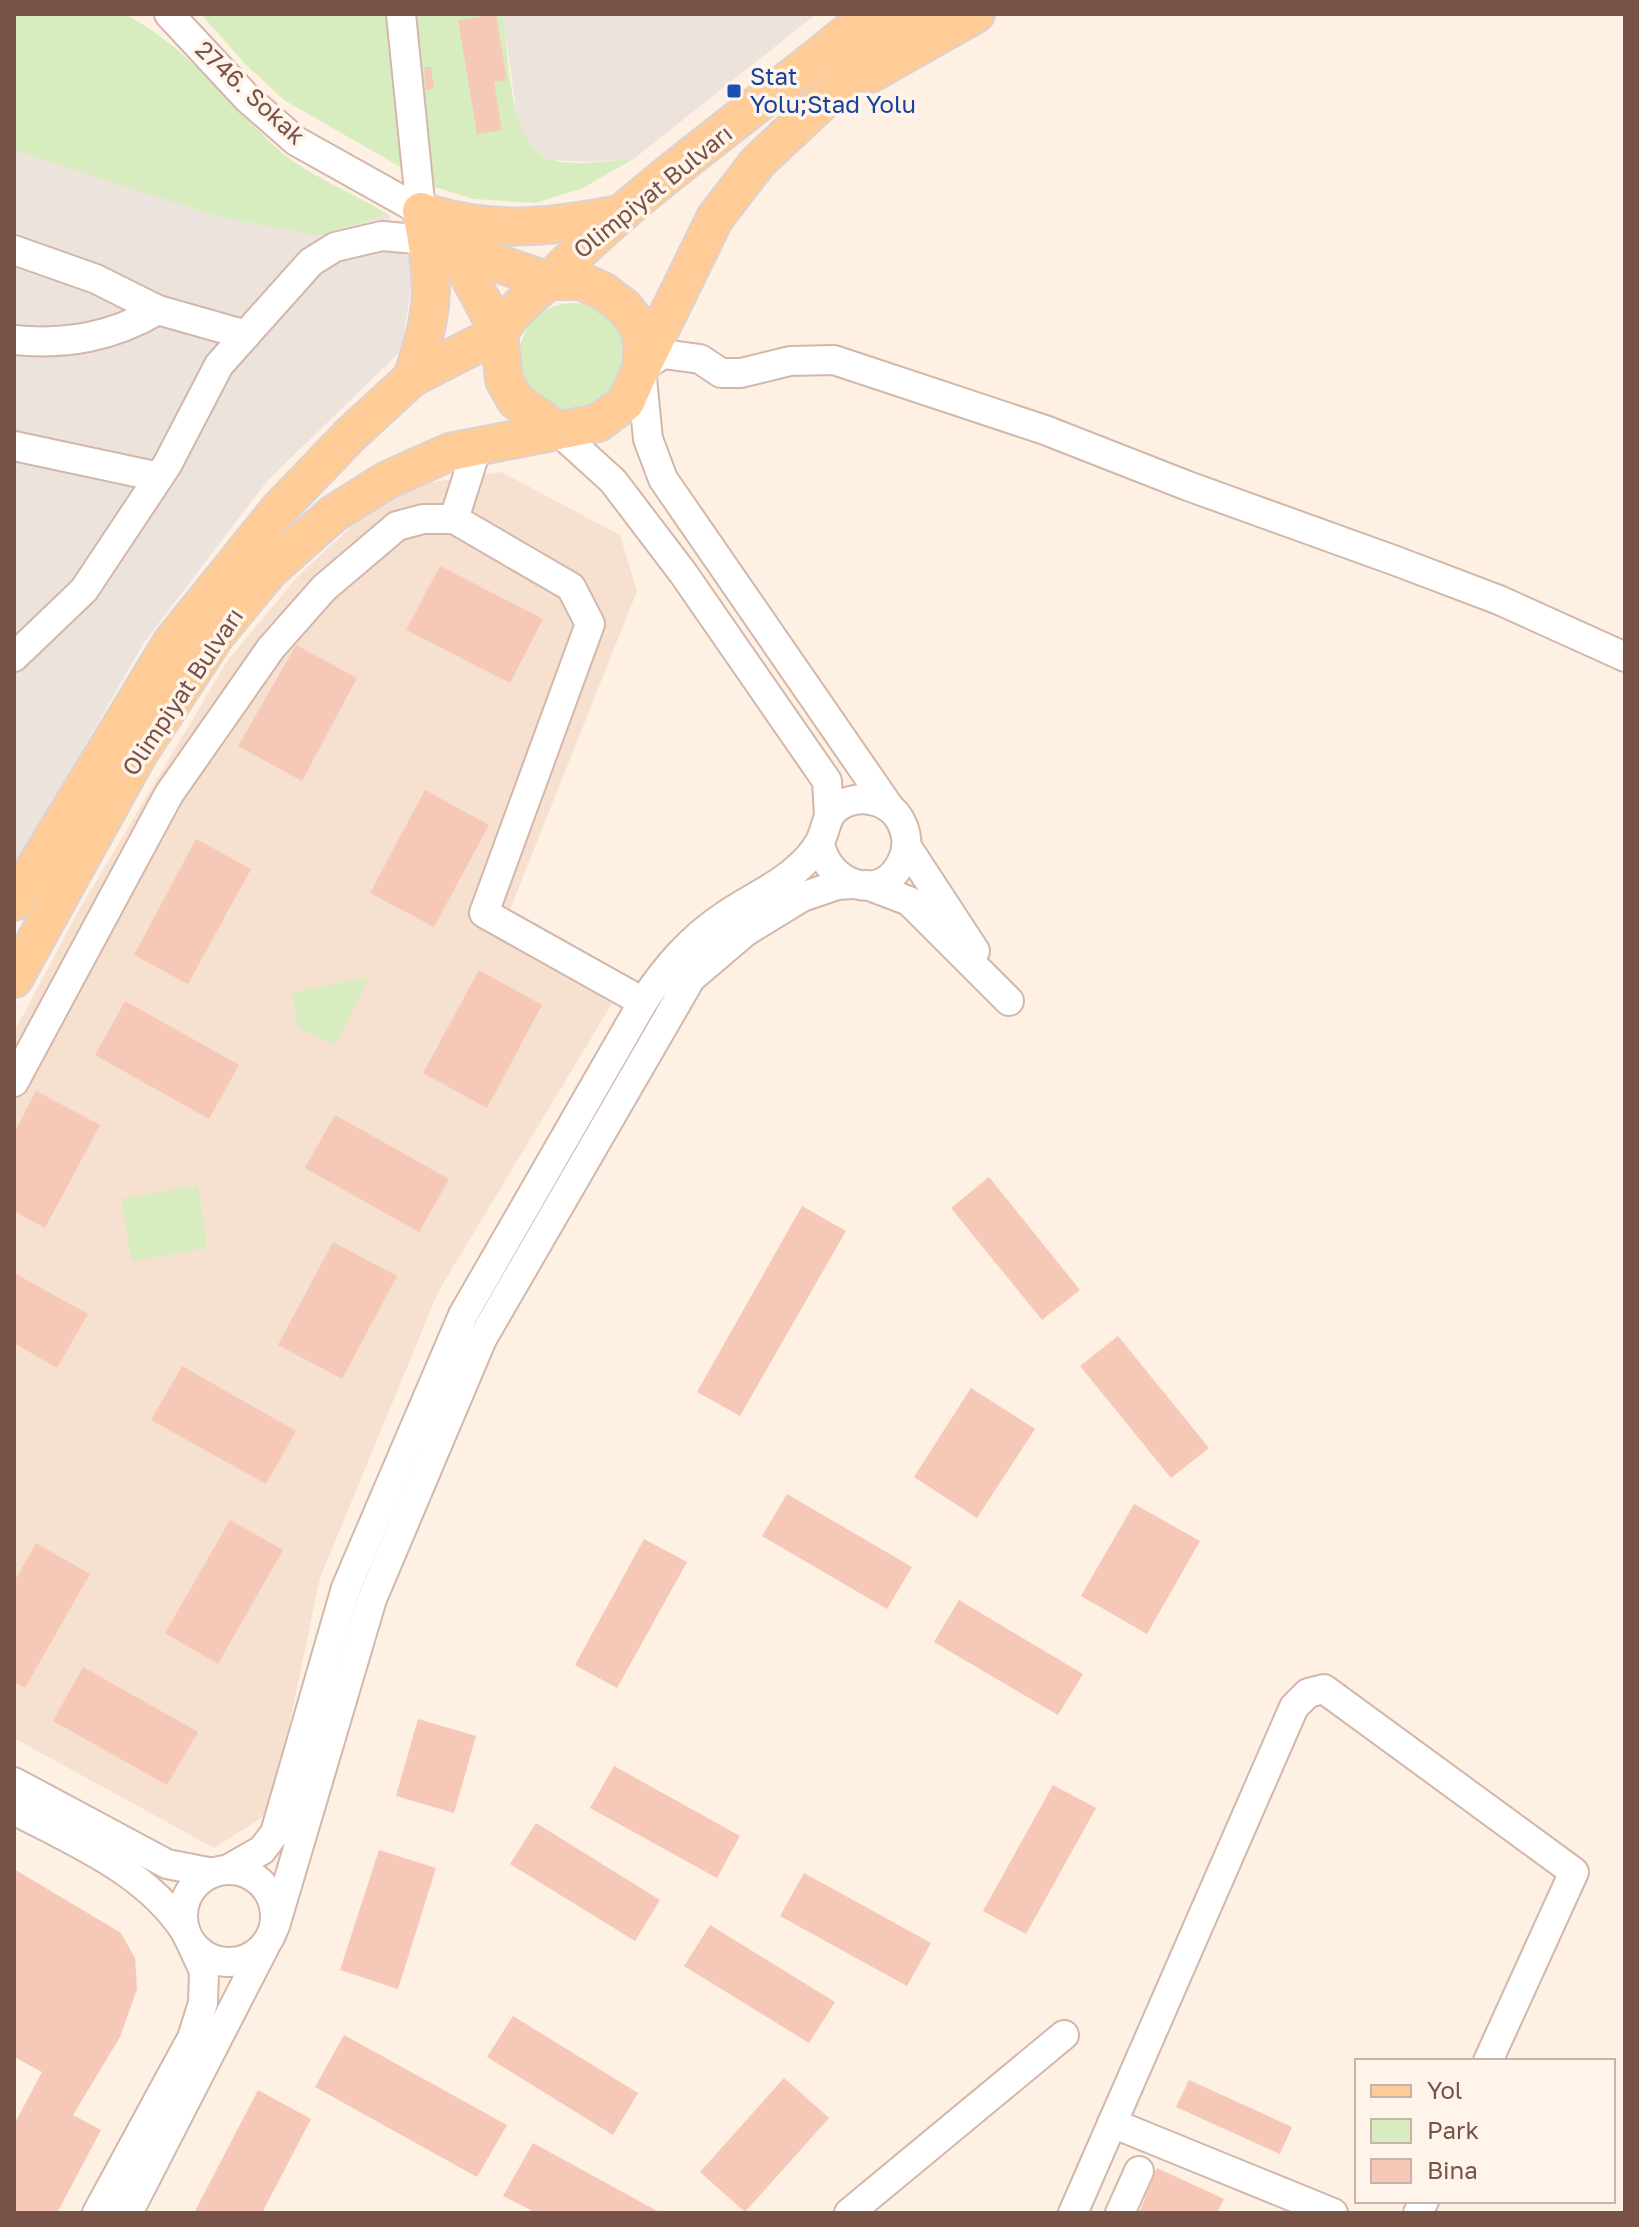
<svg xmlns="http://www.w3.org/2000/svg" width="1639" height="2227" viewBox="0 0 1639 2227" font-family="'Golos Text',sans-serif">
	<style>
		.residential { fill: #f6e0d0 }
		.industrial { fill: #ede3dd }
		.green { fill: #d7edbf }
		.building { fill: #f6c8b7 }
		.lines { fill: none; stroke-linecap: round; stroke-linejoin: round }
		.minor-casing { stroke: #d2b7aa; stroke-width: 32 }
		.major-casing { stroke: #dcd2cf; stroke-width: 40 }
		.minor { stroke: #fff; stroke-width: 28 }
		.major { stroke: #ffcc98; stroke-width: 36 }
		.transit-dot { fill: #1a4fb4; stroke: #fff4ea; stroke-width: 3 }
		.labels { text-anchor: middle; stroke-width: 7; stroke-linejoin: round; paint-order: stroke }
		.transit-label { font-size: 24px; fill: #164399; stroke: #fff4ea; text-anchor: start }
		.street-label { font-size: 24px; fill: #785246; stroke: #fff4ea }
	</style>
	<rect width="100%" height="100%" fill="#fef0e2"/>
	<polygon class="residential" points="501,472 620,535 637,591 499,937 613,1002 438,1292 320,1578 271,1812 214,1848 14,1738 14,1032 78,912 228,660 299,575 365,514 421,484"/>
	<g class="industrial">
		<polygon points="503,14 816,14 635,158 589,162 552,160 531,149 517,117"/>
		<polygon points="14,150 215,216 318,236 388,214 414,269 401,351 267,481 143,644 14,870"/>
	</g>
	<g class="green">
		<path d="M14,14H124C187,45 229,106 281,152C307,174 356,195 388,214L318,236L215,216L14,150Z"/>
		<path d="M201,14H503C509,54 507,143 550,159C575,168 610,160 635,158L583,188L535,203L474,199L435,187L284,100L246,65Z"/>
		<circle cx="573" cy="357" r="54"/>
		<polygon points="369,977 335,1045 298,1028 292,993"/>
		<polygon points="198,1185 207,1248 132,1261 121,1199"/>
	</g>
	<g class="building">
		<polygon points="496,14 507,80 494,82 502,130 477,134 458,20"/>
		<polygon points="424,67 431,67 434,89 426,90"/>
		<polygon points="440,566 543,619 510,683 406,630"/>
		<polygon points="296,645 357,678 302,781 238,746"/>
		<polygon points="425,790 489,825 434,927 370,893"/>
		<polygon points="196,839 251,869 188,984 134,955"/>
		<polygon points="479,970 542,1005 487,1108 423,1073"/>
		<polygon points="125,1001 239,1065 209,1119 95,1055"/>
		<polygon points="36,1091 100,1125 45,1228 14,1211 14,1133"/>
		<polygon points="335,1115 449,1179 419,1232 305,1168"/>
		<polygon points="989,1177 1080,1290 1042,1320 951,1208"/>
		<polygon points="802,1206 846,1231 740,1416 697,1392"/>
		<polygon points="333,1242 397,1276 342,1379 278,1345"/>
		<polygon points="14,1273 88,1314 57,1368 14,1343"/>
		<polygon points="1118,1336 1209,1448 1171,1478 1080,1366"/>
		<polygon points="182,1366 296,1431 266,1484 151,1420"/>
		<polygon points="971,1388 1035,1429 977,1518 914,1477"/>
		<polygon points="787,1494 912,1567 887,1609 762,1536"/>
		<polygon points="1134,1504 1200,1541 1147,1634 1081,1596"/>
		<polygon points="230,1520 283,1550 218,1664 165,1633"/>
		<polygon points="644,1539 687,1562 617,1688 575,1665"/>
		<polygon points="36,1543 90,1574 25,1688 14,1682 14,1582"/>
		<polygon points="959,1600 1083,1674 1058,1715 934,1642"/>
		<polygon points="83,1667 198,1732 167,1785 53,1721"/>
		<polygon points="418,1719 476,1736 454,1813 396,1796"/>
		<polygon points="614,1766 740,1836 717,1878 590,1808"/>
		<polygon points="1053,1785 1096,1808 1026,1934 983,1911"/>
		<polygon points="536,1823 660,1900 635,1941 510,1864"/>
		<polygon points="379,1850 436,1868 398,1989 340,1970"/>
		<polygon points="14,1869 121,1933 135,1958 137,1989 120,2037 73,2115 101,2130 57,2213 14,2213 14,2125 42,2072 14,2057"/>
		<polygon points="804,1873 931,1943 907,1986 780,1916"/>
		<polygon points="710,1925 835,2002 809,2043 684,1966"/>
		<polygon points="513,2016 638,2093 613,2135 487,2057"/>
		<polygon points="344,2035 507,2125 477,2177 315,2087"/>
		<polygon points="784,2078 829,2118 745,2212 700,2172"/>
		<polygon points="1189,2080 1292,2127 1280,2154 1176,2107"/>
		<polygon points="258,2090 311,2119 262,2213 194,2213"/>
		<polygon points="533,2143 661,2213 536,2213 503,2196"/>
		<polygon points="1157,2168 1224,2199 1217,2213 1139,2213"/>
	</g>
	<g class="lines">
		<g class="minor-casing">
			<g id="minor">
				<polyline points="169,14 248,99 296,141 421,211"/>
				<polyline points="401,14 421,211"/>
				<polyline points="14,250 96,279 158,310 246,335"/>
				<path d="M14,340C67,345 112,337 158,310"/>
				<polyline points="558,431 613,481 683,573 827,781 829,816"/>
				<polyline points="14,446 159,477"/>
				<polyline points="454,519 477,447"/>
				<polyline points="14,657 84,590 167,465 219,365 311,262 335,247 382,236 427,240"/>
				<polyline points="890,808 663,479 648,439 641,368 663,354 700,359 721,373 741,373 790,361 834,360 1045,430 1188,486 1396,561 1499,600 1625,657"/>
				<polyline points="907,847 975,951"/>
				<polyline points="867,885 909,901 1009,1001"/>
				<polyline points="14,1082 169,794 271,648 324,588 397,526 423,519 454,519 571,587 590,624 484,913 643,1002"/>
				<polyline points="14,1782 167,1864 213,1873"/>
				<path d="M14,1810C75,1842 147,1872 185,1931"/>
				<circle cx="229" cy="1916" r="46"/>
				<path d="M227,1870L262,1850L275,1833L346,1588L463,1315L643,1002C666,967 691,938 726,915C749,899 778,887 798,868C805,862 813,853 818,845C829,828 822,813 847,802C866,795 890,802 900,820C907,832 909,848 902,861C882,905 827,885 820,843"/>
				<polyline points="275,1926 372,1599 482,1339 691,978 745,932 802,897 837,885 853,884"/>
				<polyline points="1112,2123 1333,2213"/>
				<polyline points="97,2213 192,2038 203,2003 204,1971 191,1943"/>
				<polyline points="128,2213 265,1946"/>
				<polyline points="849,2213 1064,2035"/>
				<polyline points="1073,2213 1294,1707 1308,1693 1324,1689 1574,1872 1488,2061"/>
				<polyline points="1120,2213 1139,2171"/>
				<polyline points="1418,2213 1424,2201"/>
			</g>
		</g>
		<g class="major-casing">
			<g id="major">
				<polyline points="870,74 976,14"/>
				<path d="M430,214C496,234 553,227 620,214"/>
				<polyline points="444,241 462,263 499,333 504,380 516,401 558,431"/>
				<path d="M499,333C517,303 535,295 558,272C653,177 768,101 870,14"/>
				<polyline points="644,363 715,218 758,162 916,14"/>
				<path d="M412,378C434,309 436,289 422,217"/>
				<polyline points="14,902 171,643 279,509 351,434 412,378 499,333"/>
				<polyline points="14,979 139,753 216,635 270,570 333,514 387,480 450,452 598,423 626,402 641,368 643,345 638,324 624,307 603,291 580,281 549,281 473,255 421,211"/>
			</g>
		</g>
		<use href="#minor" class="minor"/>
		<use href="#major" class="major"/>
	</g>
	<rect class="transit-dot" x="726" y="83" width="16" height="16" rx="4"/>
	<g class="labels">
		<g class="transit-label">
			<text x="750" y="85">Stat<tspan x="750" dy="28">Yolu;Stad Yolu</tspan></text>
		</g>
		<g class="street-label">
			<text transform="translate(250 93) rotate(43)" y="8">2746. Sokak</text>
			<text transform="translate(653 192) rotate(-39)" y="8">Olimpiyat Bulvarı</text>
			<text transform="translate(183 692) rotate(-56)" y="8">Olimpiyat Bulvarı</text>
		</g>
	</g>
	<rect width="1639" height="2227" fill="none" stroke="#785246" stroke-width="32"/>
	<rect x="1355" y="2059" width="260" height="144" fill="#fff4ea" stroke="#c9b3a8" stroke-width="2"/>
	<rect x="1371" y="2085" width="40" height="12" fill="#ffcc98" stroke="#c9b3a8" stroke-width="2"/>
	<text x="1427" y="2099" font-size="24" fill="#785246">Yol</text>
	<rect x="1371" y="2119" width="40" height="24" fill="#d7edbf" stroke="#c9b3a8" stroke-width="2"/>
	<text x="1427" y="2139" font-size="24" fill="#785246">Park</text>
	<rect x="1371" y="2159" width="40" height="24" fill="#f6c8b7" stroke="#c9b3a8" stroke-width="2"/>
	<text x="1427" y="2179" font-size="24" fill="#785246">Bina</text>
</svg>
